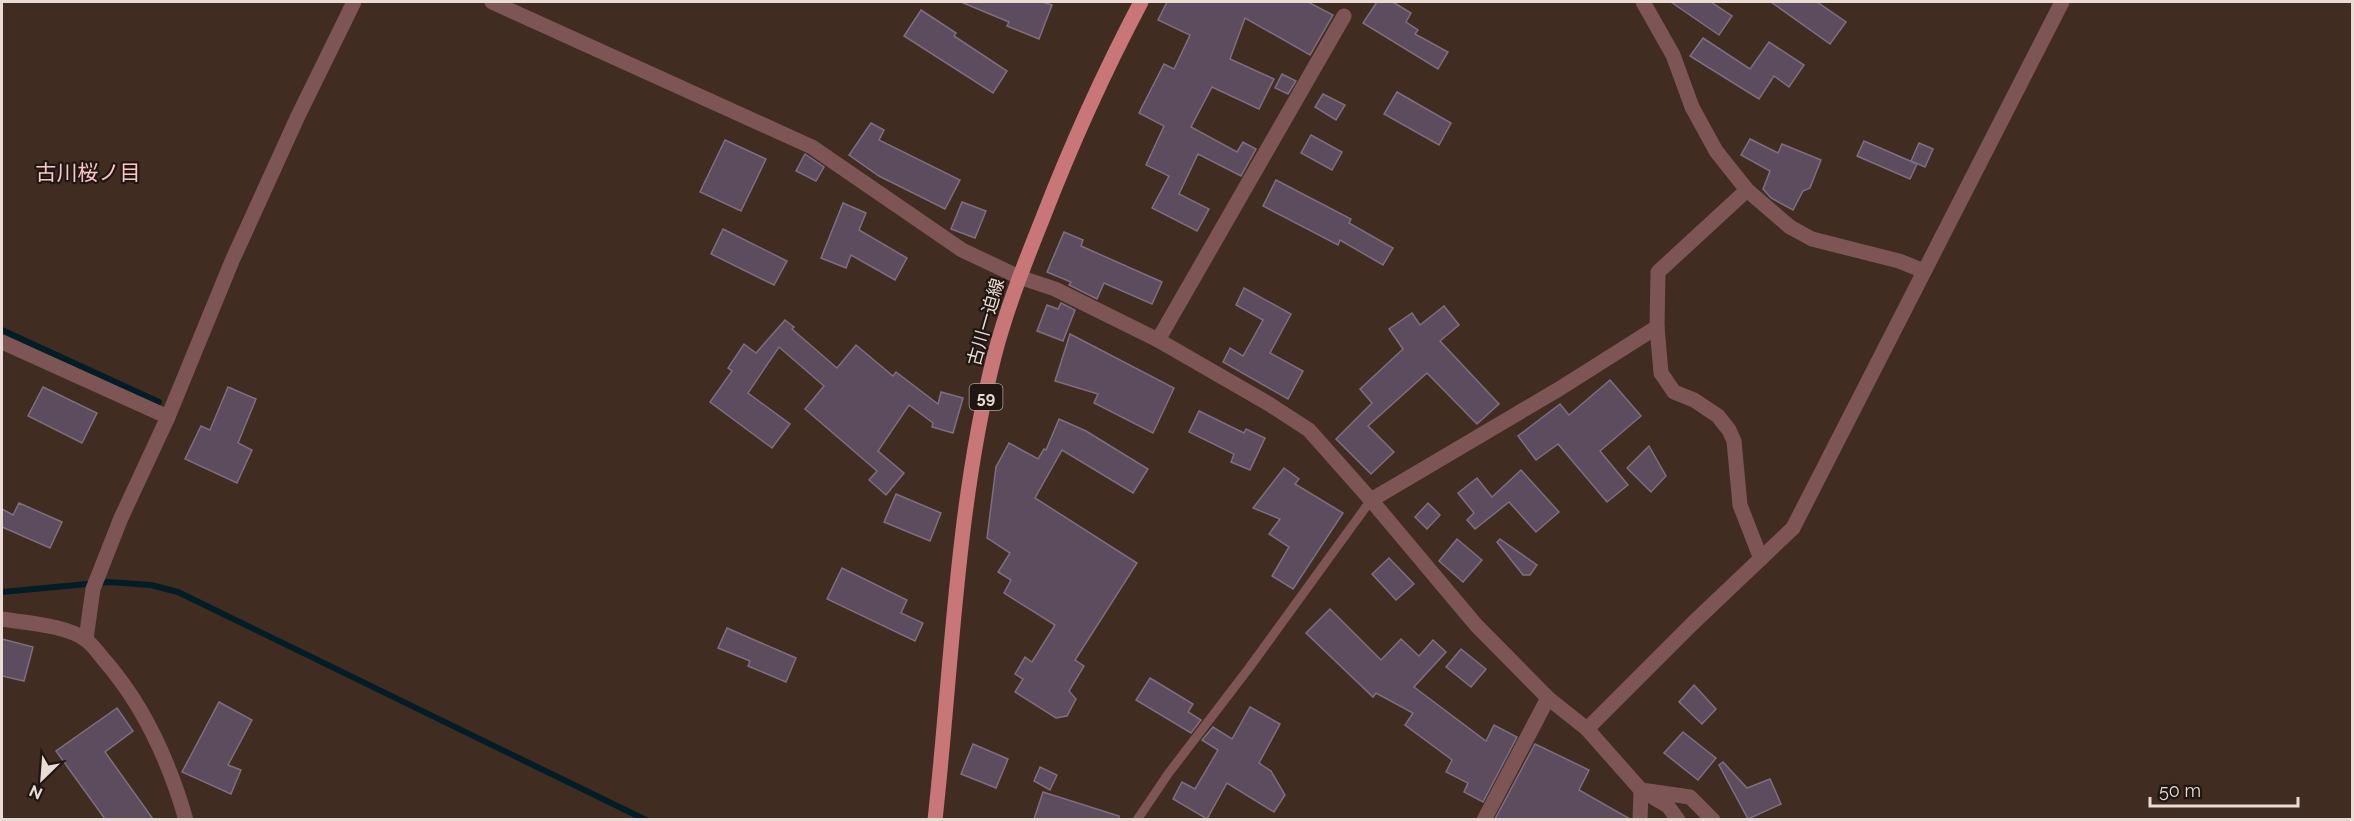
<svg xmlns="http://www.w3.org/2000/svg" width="2354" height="821" viewBox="0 0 2354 821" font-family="Raleway,'Noto Sans JP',sans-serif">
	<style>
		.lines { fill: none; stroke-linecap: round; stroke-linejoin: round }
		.stream { stroke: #021d25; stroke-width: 6 }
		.building { fill: #5d4c5e; stroke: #7f6d80; stroke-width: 1.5 }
		.lane { stroke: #7e5555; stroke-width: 9 }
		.street { stroke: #7e5555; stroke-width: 15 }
		.primary { stroke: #c87677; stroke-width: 15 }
		.labels { text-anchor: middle; stroke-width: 4.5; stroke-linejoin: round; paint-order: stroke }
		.shield { fill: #201712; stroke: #ada19a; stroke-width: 1.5 }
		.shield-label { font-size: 16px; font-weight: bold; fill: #eadcd5 }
		.street-label { font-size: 18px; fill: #eadcd5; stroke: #201712 }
		.quarter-label { font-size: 21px; fill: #fac6c8; stroke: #201712 }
	</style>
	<rect width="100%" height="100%" fill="#412c21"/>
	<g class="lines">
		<g class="stream">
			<polyline points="2,330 159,402"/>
			<polyline points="2,592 109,582 151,585 178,592 646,820"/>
		</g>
	</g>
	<g class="building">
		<polygon points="961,2 1043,2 1052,5 1039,39 1007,26 1009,22"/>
		<polygon points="1167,2 1308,2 1333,15 1310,55 1245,18 1230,59 1274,79 1259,109 1212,87 1191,127 1237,152 1243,142 1256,149 1241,176 1198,154 1179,194 1209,209 1197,231 1152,208 1169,176 1146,165 1164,126 1139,113 1164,64 1174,69 1190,35 1158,20"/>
		<polygon points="1377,2 1393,2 1411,13 1406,22 1418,30 1415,34 1448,52 1438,69 1363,23"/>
		<polygon points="1671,2 1711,2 1732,16 1719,35"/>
		<polygon points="1771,2 1817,2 1846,22 1830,44"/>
		<polygon points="921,10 956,33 954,36 1007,71 993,93 904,36"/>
		<polygon points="1703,38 1750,69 1769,42 1804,65 1789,87 1774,76 1759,99 1690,56"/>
		<polygon points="1282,74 1296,81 1288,94 1275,88"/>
		<polygon points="1397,92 1451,123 1439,145 1384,114"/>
		<polygon points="1323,94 1345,105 1336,120 1315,107"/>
		<polygon points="871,123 884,130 879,140 960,180 945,209 879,176 849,155"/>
		<polygon points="1311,135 1342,152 1332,170 1301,153"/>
		<polygon points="1750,139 1778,153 1782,144 1821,160 1810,188 1803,191 1793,210 1771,198 1763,189 1770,171 1741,155"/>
		<polygon points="725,140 766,159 741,211 700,192"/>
		<polygon points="1864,141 1917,164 1910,179 1857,156"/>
		<polygon points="1919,143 1933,149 1925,167 1911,161"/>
		<polygon points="805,154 824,167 816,181 796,171"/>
		<polygon points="1276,180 1351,219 1349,223 1393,248 1383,265 1340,240 1338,245 1263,206"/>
		<polygon points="962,202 986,211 975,238 951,229"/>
		<polygon points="843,203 866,213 859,230 907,258 895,280 851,255 846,268 821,258"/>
		<polygon points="723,229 787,261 774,285 711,254"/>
		<polygon points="1064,232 1083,240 1081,246 1162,282 1152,304 1104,283 1097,299 1069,285 1071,282 1047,272"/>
		<polygon points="1244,288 1291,314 1270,353 1303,371 1288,399 1223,362 1230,348 1243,356 1263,320 1236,305"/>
		<polygon points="1061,303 1075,310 1063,341 1037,331 1047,305 1058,309"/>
		<polygon points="1444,306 1459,325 1440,341 1499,404 1477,424 1427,373 1368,426 1394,452 1371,474 1336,439 1372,403 1360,389 1403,349 1389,329 1412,313 1420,325"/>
		<polygon points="785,320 794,327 792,329 837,368 856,345 893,376 896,372 938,404 941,392 963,398 953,433 932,427 933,423 909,405 878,451 904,473 886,495 869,480 877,471 805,409 824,386 779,347 748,393 790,424 772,448 710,402 732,371 728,368 744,344 756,353"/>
		<polygon points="1070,334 1174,388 1153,433 1094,403 1098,394 1055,381"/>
		<polygon points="1610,380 1641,416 1600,451 1628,485 1607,502 1558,444 1536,460 1518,436 1560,404 1569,415"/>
		<polygon points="43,387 97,413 82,443 28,416"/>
		<polygon points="228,387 256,399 238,443 252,450 237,483 185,459 201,426 210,430"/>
		<polygon points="1199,411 1244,433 1246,429 1265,438 1250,470 1231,462 1234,454 1189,432"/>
		<polygon points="1059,419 1086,431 1148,469 1133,493 1062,450 1035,498 1137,563 1075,660 1084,666 1069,691 1076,699 1067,716 1056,718 1015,692 1023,679 1015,674 1025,657 1032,662 1055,625 1004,593 1011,580 998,572 1010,553 987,538 996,467 1009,443 1038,459 1044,449 1046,450"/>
		<polygon points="1649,446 1666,476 1651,492 1627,468"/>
		<polygon points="1284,468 1299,479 1295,484 1343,513 1293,589 1272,576 1289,547 1269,534 1280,519 1253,508"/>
		<polygon points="1521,470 1559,512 1536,532 1509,502 1475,529 1467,520 1474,513 1458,493 1477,478 1492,497"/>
		<polygon points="896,494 941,513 930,541 884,522"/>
		<polygon points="19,503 62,522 50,548 2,527 2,509 13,515"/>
		<polygon points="1428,503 1440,515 1427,529 1415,517"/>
		<polygon points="1457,539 1482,560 1463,582 1439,561"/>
		<polygon points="1500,539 1537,565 1530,575 1523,575 1497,542"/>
		<polygon points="1389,558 1414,584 1396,600 1372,574"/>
		<polygon points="842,568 907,600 901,613 923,623 915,641 827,599"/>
		<polygon points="1330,609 1381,660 1401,639 1419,656 1433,640 1446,652 1414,687 1486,741 1494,725 1517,737 1483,802 1464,792 1468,783 1446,772 1452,760 1405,725 1413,713 1376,693 1373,697 1306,633"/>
		<polygon points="727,628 796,658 786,682 748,666 750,661 718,648"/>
		<polygon points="2,639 33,647 24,681 2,676"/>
		<polygon points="1461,649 1486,669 1471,687 1446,667"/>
		<polygon points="1150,678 1193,704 1188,712 1201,720 1191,733 1136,700"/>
		<polygon points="1694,685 1716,709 1702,724 1679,702"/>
		<polygon points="219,702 252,720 228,765 241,770 231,794 182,772"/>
		<polygon points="1250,707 1280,724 1259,763 1271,771 1285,795 1274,812 1227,783 1207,819 1173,799 1182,782 1195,789 1218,750 1202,740 1213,727 1232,739"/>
		<polygon points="117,708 133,731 105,752 153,819 105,819 56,751"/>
		<polygon points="1683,732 1716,758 1698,780 1664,753"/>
		<polygon points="973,744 1008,759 996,788 961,774"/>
		<polygon points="1535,744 1589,770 1579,790 1630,819 1495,819"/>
		<polygon points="1723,762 1747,788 1770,779 1781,804 1748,819 1719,765"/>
		<polygon points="1040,767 1057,775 1050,790 1034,781"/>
		<polygon points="1043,792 1119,816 1119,819 1034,819"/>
	</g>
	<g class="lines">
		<polyline class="lane" points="1137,820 1168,774 1249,668 1371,500"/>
		<g class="street">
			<polyline points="492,2 812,147 962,250 1019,277 1055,289 1158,340 1269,404 1309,430 1371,500 1476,625 1548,698 1587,729 1641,790 1668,806 1678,820"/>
			<polyline points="1643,2 1673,55 1692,107 1716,151 1747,190 1790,227 1812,239 1899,261 1924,271"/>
			<polyline points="1747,190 1658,272 1657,327 1661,373 1674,392 1694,400 1718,416 1729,430 1734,441 1740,505 1761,559"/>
			<polyline points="1158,340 1344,16"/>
			<polyline points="2,342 168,417"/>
			<polyline points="1371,500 1559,389 1657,327"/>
			<path d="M2,619C25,623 67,625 86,640C93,645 99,654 105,661C145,707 169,761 186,820"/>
			<polyline points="86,639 93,589 121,518 168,417 232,261 298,116 354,2"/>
			<polyline points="1587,729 1693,623 1793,528 2062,2"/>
			<polyline points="1484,820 1548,698"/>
			<polyline points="1640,820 1641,790 1690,797 1713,820"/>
		</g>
		<path class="primary" d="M935,820C952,666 956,508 994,357C1006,310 1024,265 1042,220C1071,145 1104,72 1141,2"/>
	</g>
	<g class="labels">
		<rect class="shield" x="969.5" y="384" width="33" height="26" rx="4.5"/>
		<g class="shield-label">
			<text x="986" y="403">59</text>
		</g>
		<g class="street-label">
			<text transform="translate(986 322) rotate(-74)" y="6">古川一迫線</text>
		</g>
		<g class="quarter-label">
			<text x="88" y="180">古川桜ノ目</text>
		</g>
	</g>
	<rect width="2354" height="821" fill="none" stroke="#eadcd5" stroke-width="6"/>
	<g transform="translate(42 779) rotate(205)" stroke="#201712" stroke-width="4.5" paint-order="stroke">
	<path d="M0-4.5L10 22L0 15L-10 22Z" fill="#eadcd5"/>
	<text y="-9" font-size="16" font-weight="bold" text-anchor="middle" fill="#eadcd5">N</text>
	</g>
	<path d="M2150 797v9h148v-9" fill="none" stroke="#eadcd5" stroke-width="3"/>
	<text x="2159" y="797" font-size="18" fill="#eadcd5" stroke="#201712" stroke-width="4.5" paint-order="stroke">50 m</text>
</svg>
